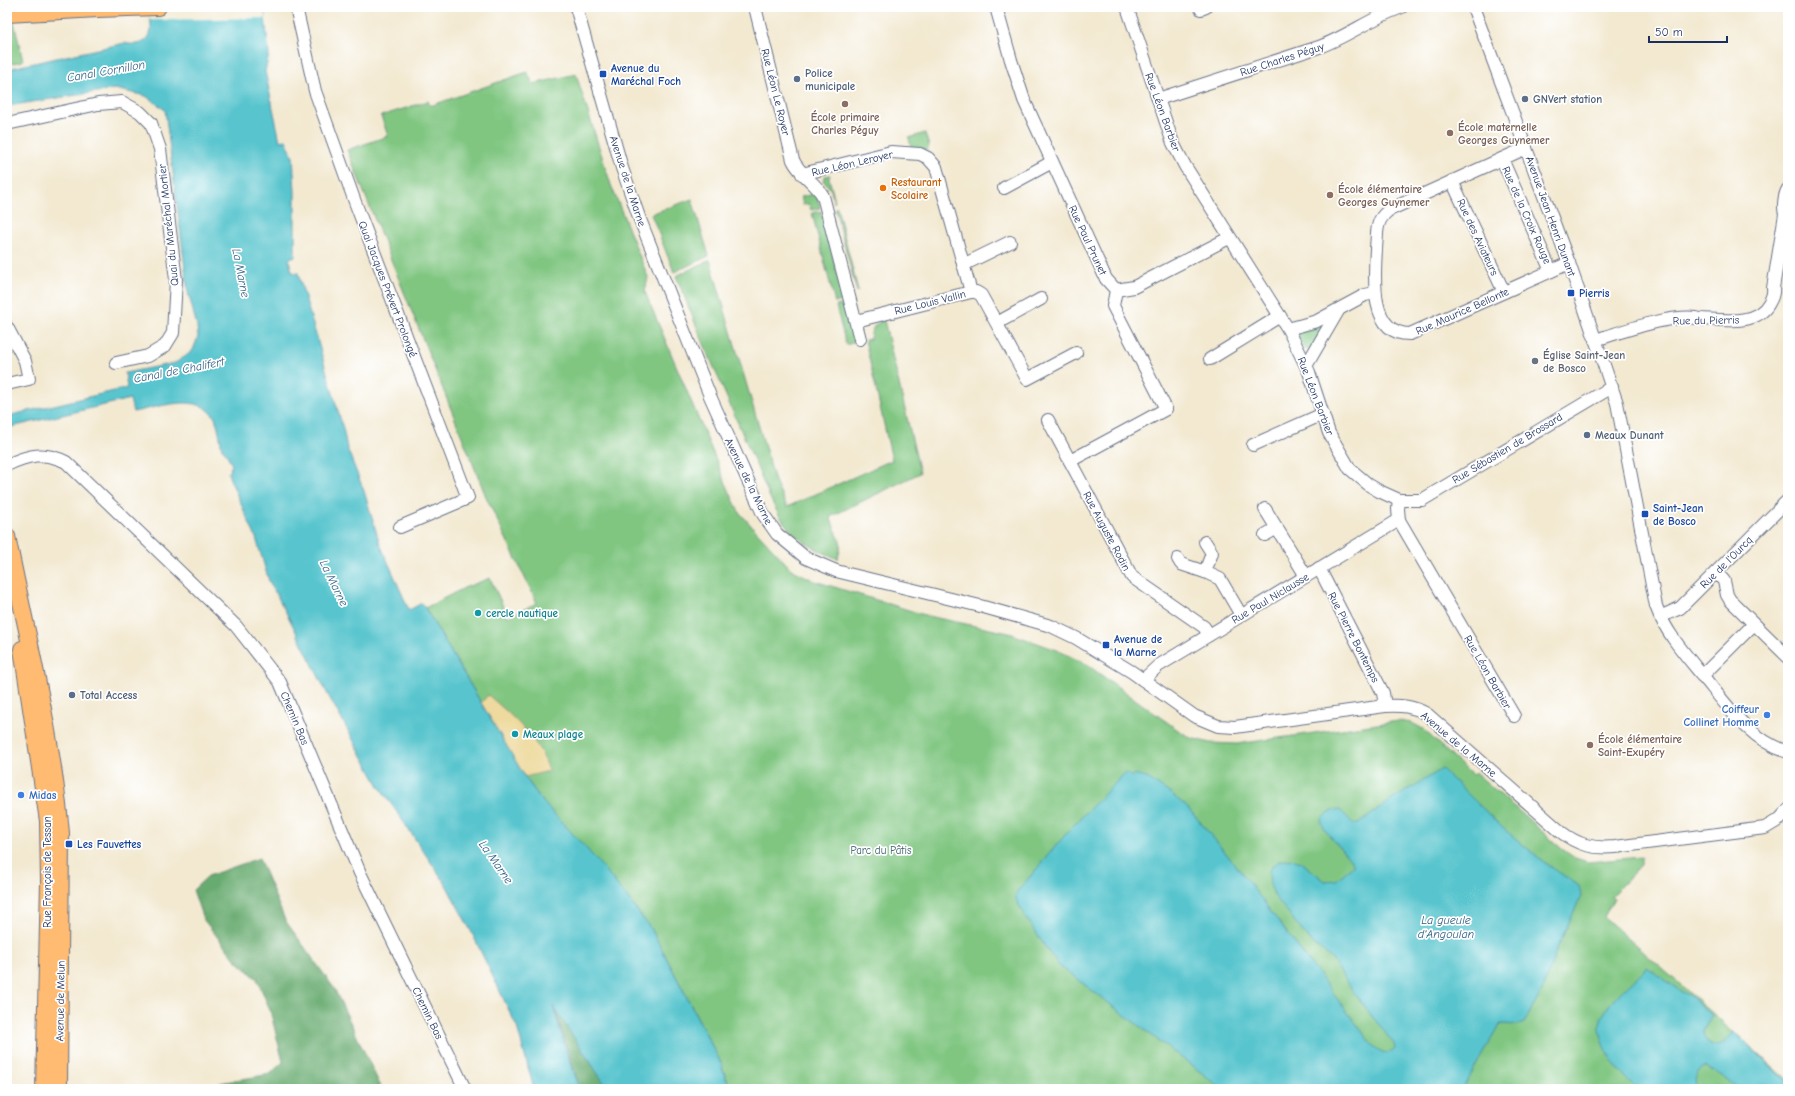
<svg xmlns="http://www.w3.org/2000/svg" width="1795" height="1096" viewBox="0 0 1795 1096" font-family="'Comic Neue',sans-serif">
	<style>
		.green { fill: #80c681; stroke: #4e7a70 }
		.forest { fill: #68ab6f; stroke: #426d66 }
		.sand { fill: #eeda9e; stroke: #84847e }
		.water { fill: #58c5ce; stroke: #3a7a96 }
		.pier { fill: #f3e9d1 }
		.lines { fill: none; stroke-linecap: round; stroke-linejoin: round }
		.minor-casing { stroke: #677086; stroke-width: 14 }
		.major-casing { stroke: #677086; stroke-width: 18 }
		.minor { stroke: #fff; stroke-width: 12 }
		.major { stroke: #febb71; stroke-width: 16 }
		.transit-dot { fill: #1a4fb4; stroke: #fff; stroke-width: 1.5 }
		.service-dot { fill: #5c6f8a; stroke: #fff; stroke-width: 1.5 }
		.education-dot { fill: #8d6e63; stroke: #fff; stroke-width: 1.5 }
		.food-dot { fill: #e8710a; stroke: #fff; stroke-width: 1.5 }
		.worship-dot { fill: #6b7280; stroke: #fff; stroke-width: 1.5 }
		.culture-dot { fill: #0f9aa8; stroke: #fff; stroke-width: 1.5 }
		.shop-dot { fill: #3f7fe0; stroke: #fff; stroke-width: 1.5 }
		.labels { text-anchor: middle; stroke-width: 3.5; stroke-linejoin: round; paint-order: stroke }
		.street-label { font-size: 11px; fill: #1b2f5e; stroke: #fff }
		.transit-label { font-size: 11px; font-weight: bold; fill: #164399; stroke: #fff; text-anchor: start }
		.service-label { font-size: 11px; font-weight: bold; fill: #4e5e75; stroke: #fff; text-anchor: start }
		.education-label { font-size: 11px; font-weight: bold; fill: #785e54; stroke: #fff; text-anchor: start }
		.food-label { font-size: 11px; font-weight: bold; fill: #c56008; stroke: #fff; text-anchor: start }
		.worship-label { font-size: 11px; font-weight: bold; fill: #5b616d; stroke: #fff; text-anchor: start }
		.culture-label { font-size: 11px; font-weight: bold; fill: #0d838f; stroke: #fff; text-anchor: start }
		.shop-label { font-size: 11px; font-weight: bold; fill: #366cbe; stroke: #fff; text-anchor: end }
		.park-label { font-size: 11px; fill: #395c68; stroke: #fff }
		.water-label { font-size: 12px; font-style: italic; fill: #2d5c80; stroke: #fff }
	</style>
	<rect width="100%" height="100%" fill="#fff"/>
	<filter id="ink" filterUnits="userSpaceOnUse"><feTurbulence type="fractalNoise" baseFrequency=".025" numOctaves="2"/><feDisplacementMap in="SourceGraphic" scale="8" xChannelSelector="R" yChannelSelector="G"/><feConvolveMatrix kernelMatrix="1 2 1 2 8 2 1 2 1" color-interpolation-filters="sRGB"/></filter>
	<filter id="wash" filterUnits="userSpaceOnUse"><feTurbulence type="fractalNoise" baseFrequency=".012" numOctaves="4" result="noise"/><feDisplacementMap in="SourceGraphic" scale="16" xChannelSelector="R" yChannelSelector="G"/><feGaussianBlur stdDeviation="0.9" result="paint"/><feColorMatrix in="noise" values="0 0 0 0 0 0 0 0 0 0 0 0 0 0 0 0 0 1.4 0 .05"/><feComposite in="paint" operator="in"/></filter>
	<g filter="url(#wash)">
		<rect width="100%" height="100%" fill="#f3e9d1"/>
		<g class="green">
			<polygon points="14,22 23,61 7,65 7,24"/>
			<polygon points="527,72 533,84 576,74 611,185 648,277 645,292 727,486 739,512 791,569 815,581 928,616 1009,633 1057,650 1086,664 1178,730 1191,738 1210,743 1237,744 1398,721 1412,723 1423,729 1472,775 1476,773 1562,849 1575,858 1588,862 1641,857 1641,865 1611,896 1614,898 1604,917 1788,1080 1788,1089 731,1089 722,1067 723,1067 652,930 628,899 543,802 525,777 425,608 464,588 490,578 508,617 537,603 487,499 347,150 388,136 381,116 428,101 430,106"/>
			<polygon points="925,133 929,146 927,150 911,147 909,138"/>
			<polygon points="830,175 829,178 835,202 834,203 831,190 823,180 825,176"/>
			<polygon points="817,193 820,208 811,210 809,204 803,205 801,197"/>
			<polygon points="692,199 709,256 674,272 651,214"/>
			<polygon points="837,207 858,291 857,292 835,208"/>
			<polygon points="821,211 844,300 835,303 812,213"/>
			<path d="M710,260L775,481L787,507L892,460L865,340L870,339C871,330 874,323 884,320L920,473L830,517L841,544L838,559C822,552 806,545 793,533C774,515 762,478 751,453C725,394 700,336 676,276Z"/>
			<polygon points="845,304 855,342 846,345 836,306"/>
			<polygon points="1328,320 1311,350 1304,349 1296,334 1302,330 1317,328"/>
		</g>
		<g class="forest">
			<polygon points="259,858 285,920 334,988 382,1089 222,1089 220,1083 270,1074 283,1062 270,1010 257,979 235,959 203,919 193,890 208,876"/>
			<polygon points="553,1004 608,1089 580,1089"/>
		</g>
		<path class="sand" d="M488,695C513,717 539,738 549,771L525,777L481,703Z"/>
		<g class="water">
			<path d="M147,7H264L269,55L265,71L280,141L286,140L293,156L295,192V257H291L289,260L292,272L298,273L343,428L347,448L364,491L380,544L409,610L422,603L525,777L543,802L586,848L611,877L652,930L723,1067L722,1068L730,1089H608L553,1006L568,1056L580,1089H534L517,1027L471,931L445,883L379,786L327,693L288,616L269,581L256,538L230,479L228,473L232,465L225,451L222,449C220,439 219,427 215,418C200,391 156,408 133,412L130,399L7,428V416L127,388L125,373L175,363L186,356L193,350L198,337L197,326L188,292L165,110L146,96L115,89L7,106V69L125,43C138,47 152,42 151,26C151,20 148,13 147,7Z"/>
			<path d="M1442,769L1504,829L1544,862L1579,886L1581,896L1558,947L1541,993L1524,1023L1518,1025L1501,1024L1497,1028L1468,1080L1462,1089H1223L1058,965L1025,917L1016,899V893L1071,828L1123,775L1127,773L1131,777L1135,774L1149,779L1171,794L1186,806L1201,823L1238,868L1370,1042C1376,1049 1386,1058 1395,1049L1394,1044L1356,996L1331,958L1309,940L1274,895L1270,883L1269,872L1271,867L1279,861L1292,859L1301,862L1325,881L1336,880L1353,866V863L1324,829L1321,821C1324,814 1332,810 1340,810L1354,824H1358L1393,799Z"/>
			<path d="M1647,967L1682,992L1689,995L1712,1015L1703,1031C1703,1036 1705,1039 1708,1042C1719,1052 1727,1040 1734,1032L1788,1082V1089H1740L1705,1066C1695,1070 1693,1080 1698,1089H1638C1625,1079 1616,1068 1608,1054C1605,1046 1599,1035 1600,1027C1600,1006 1633,982 1647,967Z"/>
		</g>
		<polygon class="pier" points="147,7 264,7 265,18 150,20"/>
	</g>
	<g filter="url(#ink)">
		<g class="lines">
			<g class="minor-casing">
				<g id="minor">
					<polyline points="296,7 315,91 355,202 468,498 400,527"/>
					<path d="M576,7L622,168L639,217L710,396L763,514L777,534L806,558L836,571L980,606L1051,626L1076,638L1132,672L1194,716L1218,726L1235,727L1385,706C1401,705 1413,706 1427,714L1561,832C1578,845 1593,849 1615,847L1765,828L1780,819L1788,810"/>
					<path d="M755,7L793,160C800,175 815,182 823,196L860,339"/>
					<polyline points="996,7 1011,60 1024,100 1106,279 1116,290 1113,306 1166,409 1070,461"/>
					<polyline points="1127,7 1173,143 1185,166 1288,329 1309,372 1329,433 1350,469 1369,485 1379,491 1399,500 1422,500 1612,387"/>
					<path d="M1473,7L1569,263L1617,403L1656,606C1666,633 1684,653 1702,675C1726,704 1750,741 1788,752"/>
					<polyline points="1201,9 1206,7"/>
					<path d="M1158,99L1319,47C1348,36 1373,17 1402,7"/>
					<polyline points="7,124 98,104 122,102 140,112 151,123 160,149 176,280 173,333 165,346 148,356 116,363"/>
					<path d="M1526,148L1389,210C1381,216 1378,222 1377,233C1376,262 1364,335 1410,334L1569,263"/>
					<polyline points="1502,159 1551,271"/>
					<polyline points="802,174 891,152 920,154 928,158 936,167 971,292"/>
					<polyline points="1452,181 1504,292"/>
					<polyline points="1004,188 1052,162"/>
					<polyline points="963,265 1010,242"/>
					<polyline points="1116,290 1134,287 1229,238"/>
					<polyline points="856,321 971,292 976,292 981,295 1027,379 1076,353"/>
					<polyline points="997,323 1041,299"/>
					<polyline points="7,327 25,361 29,379 7,384"/>
					<polyline points="1288,329 1317,321 1365,295 1375,293"/>
					<path d="M1595,340C1622,332 1675,312 1701,319C1722,320 1757,326 1769,303C1772,298 1774,294 1773,288L1785,214C1783,207 1784,195 1788,189"/>
					<polyline points="1210,359 1280,316"/>
					<polyline points="1306,366 1338,311"/>
					<polyline points="1048,420 1132,577 1204,627 1209,635"/>
					<polyline points="1253,445 1323,414"/>
					<path d="M7,465C28,455 44,451 66,462L236,626L280,682L360,873L465,1089"/>
					<polyline points="1399,500 1398,509 1399,520 1514,716"/>
					<polyline points="1265,509 1306,576"/>
					<polyline points="1265,535 1277,528"/>
					<polyline points="1205,542 1212,553 1205,572 1220,579 1241,615"/>
					<polyline points="1178,559 1181,564 1205,572"/>
					<polyline points="1319,568 1383,693 1385,706"/>
					<polyline points="1716,572 1724,581 1727,595 1730,600 1788,657"/>
					<polyline points="1660,617 1680,608 1788,500"/>
					<polyline points="1702,676 1754,624"/>
					<polyline points="1143,680 1158,666 1399,520"/>
				</g>
			</g>
			<g class="major-casing">
				<g id="major">
					<polyline points="7,14 98,9 158,7"/>
					<path d="M7,536C27,635 52,732 61,833L59,1089"/>
					<polyline points="22,649 48,821 49,882 44,1089"/>
				</g>
			</g>
			<use href="#minor" class="minor"/>
			<use href="#major" class="major"/>
		</g>
	</g>
	<g class="transit-dot">
		<rect x="599" y="70" width="8" height="8" rx="2"/>
		<rect x="1567" y="289" width="8" height="8" rx="2"/>
		<rect x="1641" y="510" width="8" height="8" rx="2"/>
		<rect x="1102" y="641" width="8" height="8" rx="2"/>
		<rect x="65" y="840" width="8" height="8" rx="2"/>
	</g>
	<g class="service-dot">
		<circle cx="797" cy="79" r="4"/>
		<circle cx="1525" cy="99" r="4"/>
		<circle cx="1587" cy="435" r="4"/>
		<circle cx="72" cy="695" r="4"/>
	</g>
	<g class="education-dot">
		<circle cx="845" cy="104" r="4"/>
		<circle cx="1450" cy="133" r="4"/>
		<circle cx="1330" cy="195" r="4"/>
		<circle cx="1590" cy="745" r="4"/>
	</g>
	<circle class="food-dot" cx="883" cy="188" r="4"/>
	<circle class="worship-dot" cx="1535" cy="361" r="4"/>
	<g class="culture-dot">
		<circle cx="478" cy="613" r="4"/>
		<circle cx="515" cy="734" r="4"/>
	</g>
	<g class="shop-dot">
		<circle cx="1767" cy="715" r="4"/>
		<circle cx="21" cy="795" r="4"/>
	</g>
	<g class="labels">
		<g class="street-label">
			<text transform="translate(1282 59) rotate(-18)" y="4">Rue Charles Péguy</text>
			<text transform="translate(776 92) rotate(76)" y="4">Rue Léon Le Royer</text>
			<text transform="translate(1163 112) rotate(70)" y="4">Rue Léon Barbier</text>
			<text transform="translate(852 163) rotate(-13)" y="4">Rue Léon Leroyer</text>
			<text transform="translate(628 181) rotate(72)" y="4">Avenue de la Marne</text>
			<text transform="translate(1527 215) rotate(66)" y="4">Rue de la Croix Rouge</text>
			<text transform="translate(1551 216) rotate(70)" y="4">Avenue Jean Henri Dunant</text>
			<text transform="translate(168 225) rotate(-96)" y="4">Quai du Maréchal Mortier</text>
			<text transform="translate(1478 237) rotate(65)" y="4">Rue des Aviateurs</text>
			<text transform="translate(1088 240) rotate(65)" y="4">Rue Paul Prunet</text>
			<text transform="translate(388 289) rotate(69)" y="4">Quai Jacques Prévert Prolongé</text>
			<text transform="translate(930 302) rotate(-14)" y="4">Rue Louis Vallin</text>
			<text transform="translate(1462 311) rotate(-24)" y="4">Rue Maurice Bellonte</text>
			<text transform="translate(1706 320) rotate(-1)" y="4">Rue du Pierris</text>
			<text transform="translate(1316 396) rotate(69)" y="4">Rue Léon Barbier</text>
			<text transform="translate(1507 448) rotate(-31)" y="4">Rue Sébastien de Brossard</text>
			<text transform="translate(749 481) rotate(64)" y="4">Avenue de la Marne</text>
			<text transform="translate(1107 531) rotate(62)" y="4">Rue Auguste Rodin</text>
			<text transform="translate(1726 562) rotate(-45)" y="4">Rue de l'Ourcq</text>
			<text transform="translate(1270 598) rotate(-31)" y="4">Rue Paul Niclausse</text>
			<text transform="translate(1354 637) rotate(63)" y="4">Rue Pierre Bontemps</text>
			<text transform="translate(1488 672) rotate(60)" y="4">Rue Léon Barbier</text>
			<text transform="translate(295 718) rotate(67)" y="4">Chemin Bas</text>
			<text transform="translate(1459 744) rotate(40)" y="4">Avenue de la Marne</text>
			<text transform="translate(47 872) rotate(-90)" y="4">Rue François de Tessan</text>
			<text transform="translate(60 1001) rotate(-89)" y="4">Avenue de Melun</text>
			<text transform="translate(428 1013) rotate(64)" y="4">Chemin Bas</text>
		</g>
		<g class="transit-label">
			<text x="611" y="72">Avenue du<tspan x="611" dy="13">Maréchal Foch</tspan></text>
			<text x="1579" y="297">Pierris</text>
			<text x="1653" y="512">Saint-Jean<tspan x="1653" dy="13">de Bosco</tspan></text>
			<text x="1114" y="643">Avenue de<tspan x="1114" dy="13">la Marne</tspan></text>
			<text x="77" y="848">Les Fauvettes</text>
		</g>
		<g class="service-label">
			<text x="805" y="77">Police<tspan x="805" dy="13">municipale</tspan></text>
			<text x="1533" y="103">GNVert station</text>
			<text x="1595" y="439">Meaux Dunant</text>
			<text x="80" y="699">Total Access</text>
		</g>
		<g class="education-label">
			<text x="845" y="121" text-anchor="middle">École primaire<tspan x="845" dy="13">Charles Péguy</tspan></text>
			<text x="1458" y="131">École maternelle<tspan x="1458" dy="13">Georges Guynemer</tspan></text>
			<text x="1338" y="193">École élémentaire<tspan x="1338" dy="13">Georges Guynemer</tspan></text>
			<text x="1598" y="743">École élémentaire<tspan x="1598" dy="13">Saint-Exupéry</tspan></text>
		</g>
		<g class="food-label">
			<text x="891" y="186">Restaurant<tspan x="891" dy="13">Scolaire</tspan></text>
		</g>
		<g class="worship-label">
			<text x="1543" y="359">Église Saint-Jean<tspan x="1543" dy="13">de Bosco</tspan></text>
		</g>
		<g class="culture-label">
			<text x="486" y="617">cercle nautique</text>
			<text x="523" y="738">Meaux plage</text>
		</g>
		<g class="shop-label">
			<text x="1759" y="713">Coiffeur<tspan x="1759" dy="13">Collinet Homme</tspan></text>
			<text x="29" y="799" text-anchor="start">Midas</text>
		</g>
		<g class="park-label">
			<text x="881" y="854">Parc du Pâtis</text>
		</g>
		<g class="water-label">
			<text transform="translate(106 71) rotate(-10)" y="4">Canal Cornillon</text>
			<text transform="translate(241 273) rotate(79)" y="4">La Marne</text>
			<text transform="translate(179 370) rotate(-11)" y="4">Canal de Chalifert</text>
			<text transform="translate(334 583) rotate(64)" y="4">La Marne</text>
			<text transform="translate(496 862) rotate(55)" y="4">La Marne</text>
			<text x="1446" y="924">La gueule<tspan x="1446" dy="14">d'Angoulan</tspan></text>
		</g>
	</g>
	<rect width="1795" height="1096" fill="none" stroke="#fff" stroke-width="24"/>
	<path d="M1649 36v6h78v-6" fill="none" stroke="#1b2f5e" stroke-width="2"/>
	<text x="1655" y="36" font-size="12" fill="#1b2f5e" stroke="#ffffff" stroke-width="3" paint-order="stroke">50 m</text>
</svg>
